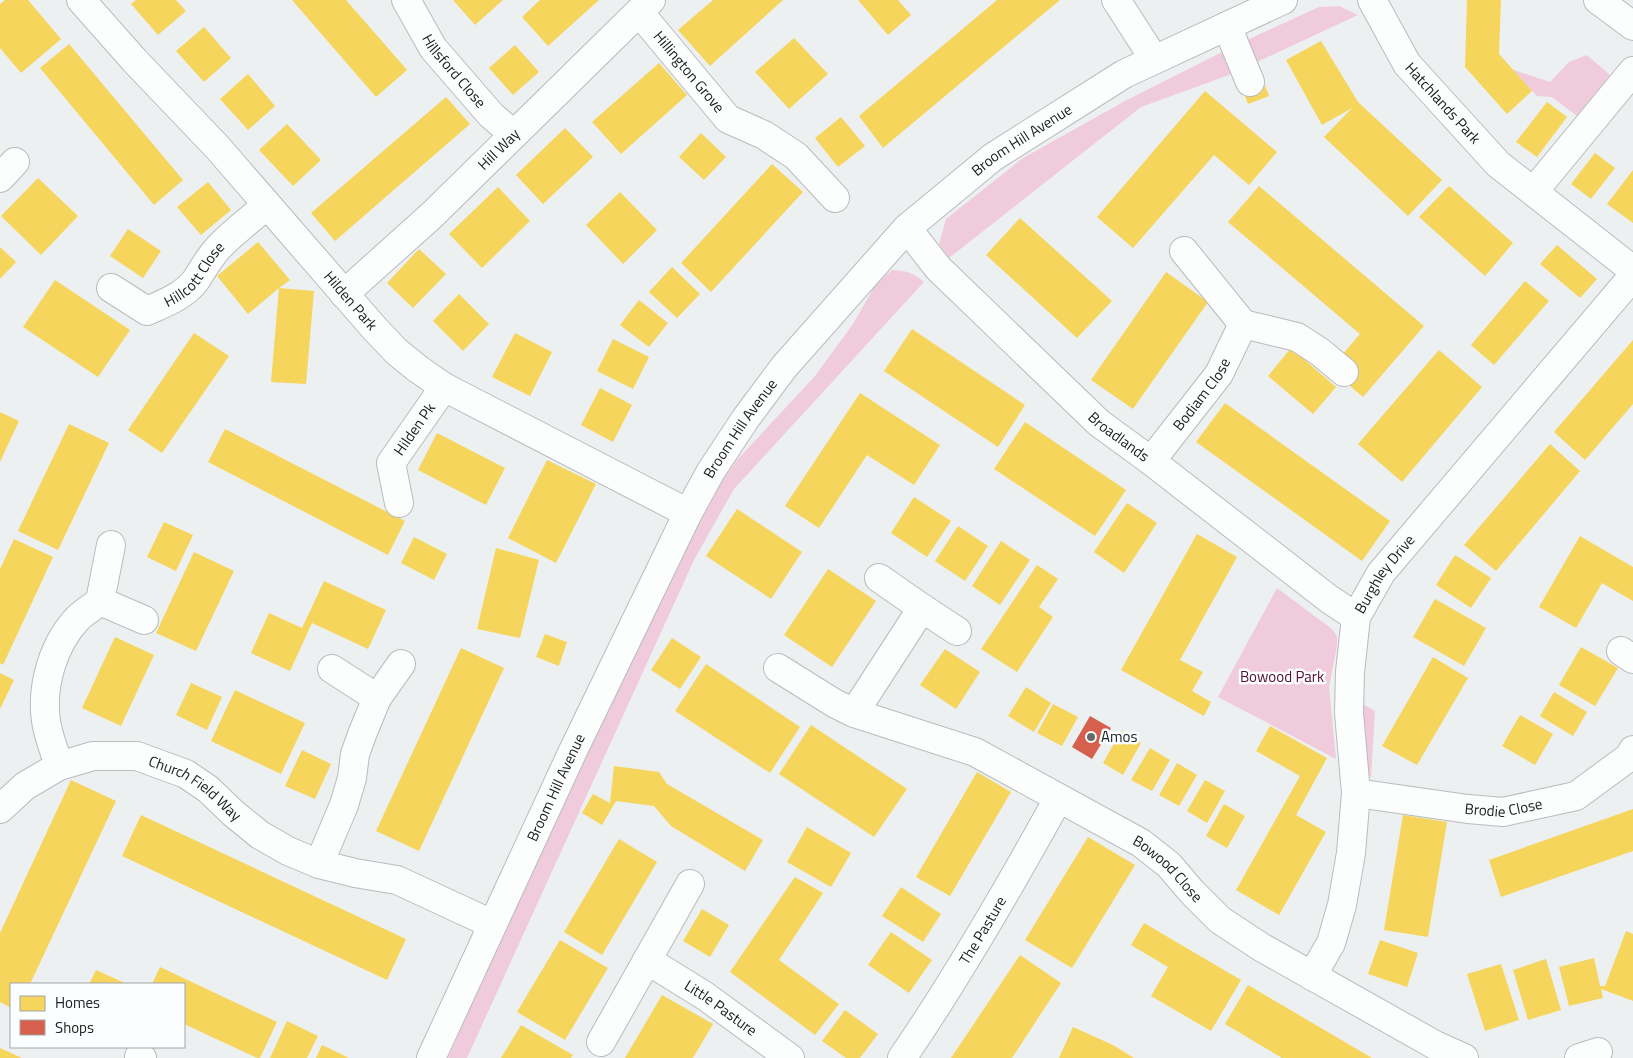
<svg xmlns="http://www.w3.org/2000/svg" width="1633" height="1058" viewBox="0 0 1633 1058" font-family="'Titillium Web',sans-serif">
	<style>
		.green { fill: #f0cbdc }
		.homes { fill: #f6d55c }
		.shops { fill: #d6604d }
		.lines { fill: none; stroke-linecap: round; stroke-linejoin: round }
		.minor-casing { stroke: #b9bbbc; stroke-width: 30 }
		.minor { stroke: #fcfdfd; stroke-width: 28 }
		.poi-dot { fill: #686a6a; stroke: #fafeff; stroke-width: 2 }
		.labels { text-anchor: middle; stroke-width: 5; stroke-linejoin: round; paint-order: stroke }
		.street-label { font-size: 15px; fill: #202222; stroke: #fafeff }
		.park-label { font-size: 15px; fill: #561035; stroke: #fafeff }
		.poi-label { font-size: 15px; fill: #202222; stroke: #fafeff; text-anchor: start }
	</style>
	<rect width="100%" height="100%" fill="#edf0f1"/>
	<g class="green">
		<polygon points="1339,6 1358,15 1229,75 1141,107 949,258 939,244 946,219 1023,158 1125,101 1236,45 1319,7"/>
		<polygon points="1587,55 1610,75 1577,116 1552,97 1537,96 1511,69 1550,82 1569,62"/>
		<path d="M892,270C907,271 912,272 924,282L734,489L694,560L467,1058H448L478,990L488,963L513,914L640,643L673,573L723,480L737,460L815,376L853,324L876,284Z"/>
		<polygon points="1277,588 1332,629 1337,636 1337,646 1329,687 1336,759 1218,697"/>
		<polygon points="1358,701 1375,711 1371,778 1364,763"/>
	</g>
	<g class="homes">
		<polygon points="5,0 28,0 61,39 21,73 0,48 0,4"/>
		<polygon points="136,0 176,0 186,11 158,35 131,4"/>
		<polygon points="292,0 346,0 407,70 376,97"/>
		<polygon points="453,0 503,0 475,25"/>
		<polygon points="540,0 599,0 548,46 522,17"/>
		<polygon points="713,0 783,0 710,66 678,30"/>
		<polygon points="858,0 898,0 911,15 888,35"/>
		<polygon points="997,0 1060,0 883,148 859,116"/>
		<polygon points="1467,0 1501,0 1499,54 1532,91 1507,114 1465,67"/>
		<polygon points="204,27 231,58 204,82 176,51"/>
		<polygon points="794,38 828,74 789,109 755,72"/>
		<polygon points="1321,41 1358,102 1442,180 1408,216 1324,137 1352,108 1322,125 1286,60"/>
		<polygon points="69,44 183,180 154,205 40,68"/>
		<polygon points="515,45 539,72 513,95 489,68"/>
		<polygon points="659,63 687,95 621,154 592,122"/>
		<polygon points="248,74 275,106 248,130 220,99"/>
		<polygon points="1262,78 1269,96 1248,104 1241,86"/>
		<polygon points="1205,91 1277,152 1249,185 1214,155 1133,248 1097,217"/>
		<polygon points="446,97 470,124 335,241 311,213"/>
		<polygon points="1547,102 1567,117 1537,157 1516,142"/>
		<polygon points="841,117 865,146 838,167 815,138"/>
		<polygon points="287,124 321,160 293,186 259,150"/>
		<polygon points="565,128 593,157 543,204 516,175"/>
		<polygon points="701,133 726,157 704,180 679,157"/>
		<polygon points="1595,153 1615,168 1591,199 1571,184"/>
		<polygon points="772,164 803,192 711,292 681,263"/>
		<polygon points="1633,170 1633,223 1607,204"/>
		<polygon points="38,178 78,216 41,255 1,216"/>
		<polygon points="208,182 231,210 201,235 177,207"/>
		<polygon points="1259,186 1424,326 1363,397 1330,369 1360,334 1228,222"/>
		<polygon points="1449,186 1513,243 1485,276 1419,217"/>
		<polygon points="498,187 530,221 482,268 449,234"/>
		<polygon points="620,192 657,230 623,264 586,225"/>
		<polygon points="1020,218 1112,301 1077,338 986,255"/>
		<polygon points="128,229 161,251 143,278 110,256"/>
		<polygon points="258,242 290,280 279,288 314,291 306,384 271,382 279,288 248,314 217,276"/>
		<polygon points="1557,245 1597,279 1580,298 1540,264"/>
		<polygon points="0,247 16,262 0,279"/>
		<polygon points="419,249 446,274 413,308 387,283"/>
		<polygon points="672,267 700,294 677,318 649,292"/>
		<polygon points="1166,272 1208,302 1133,409 1091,380"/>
		<polygon points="55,280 130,330 98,377 23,327"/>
		<polygon points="1525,281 1549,301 1494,365 1471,345"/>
		<polygon points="459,294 489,324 463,351 433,321"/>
		<polygon points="639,300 668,323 649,347 620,325"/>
		<polygon points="912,329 1025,405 998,447 884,371"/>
		<polygon points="194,333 229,356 162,453 128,430"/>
		<polygon points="515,333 552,352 530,396 492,377"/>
		<polygon points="613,339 649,357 633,389 597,371"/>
		<polygon points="1633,340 1633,404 1585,460 1554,432"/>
		<polygon points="1291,348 1336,387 1313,414 1268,376"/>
		<polygon points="1439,350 1482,387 1402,482 1358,444"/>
		<polygon points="600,388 632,405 613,442 581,425"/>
		<polygon points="860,393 940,445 914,485 867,455 819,528 785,506"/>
		<polygon points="1225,403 1390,521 1362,561 1196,442"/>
		<polygon points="0,412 19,421 0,462"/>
		<polygon points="1025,422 1126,490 1095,536 994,469"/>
		<polygon points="69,424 109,443 58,550 18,531"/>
		<polygon points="225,429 405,521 388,555 208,462"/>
		<polygon points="437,433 505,468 486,505 418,470"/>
		<polygon points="1550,444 1580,471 1496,571 1464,545"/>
		<polygon points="547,460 596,484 556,563 508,538"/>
		<polygon points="914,497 951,521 927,557 891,533"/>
		<polygon points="1127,503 1157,523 1124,573 1094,552"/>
		<polygon points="737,509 802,552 771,599 706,556"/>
		<polygon points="164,522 193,535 176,571 147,557"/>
		<polygon points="958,526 988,546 965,581 935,561"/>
		<polygon points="1197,534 1237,557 1180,660 1203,672 1192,691 1211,702 1204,716 1121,670"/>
		<polygon points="1580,536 1633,567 1633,601 1602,583 1576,628 1539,607"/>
		<polygon points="414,537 447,554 434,580 401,563"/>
		<polygon points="14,539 53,557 3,665 0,663 0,569"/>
		<polygon points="1001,541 1030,560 1000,605 972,586"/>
		<polygon points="496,548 539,560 520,638 477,629"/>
		<polygon points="194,552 234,571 196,651 156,633"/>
		<polygon points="1455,555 1491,578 1471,608 1436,585"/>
		<polygon points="1037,565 1058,579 1039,607 1053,617 1017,672 981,649"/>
		<polygon points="828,569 876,601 832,667 784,635"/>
		<polygon points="324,581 386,610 368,649 312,623 290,671 251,653 269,613 302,628"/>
		<polygon points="1435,599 1486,628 1464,666 1413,637"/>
		<polygon points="545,634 567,642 559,666 536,657"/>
		<polygon points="115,637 154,655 121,726 82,708"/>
		<polygon points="672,638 701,657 680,689 651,670"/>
		<polygon points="1581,647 1618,668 1595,706 1559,685"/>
		<polygon points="461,648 504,668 419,851 376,831"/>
		<polygon points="945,649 980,672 956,709 920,685"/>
		<polygon points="1433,657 1468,678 1417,765 1382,746"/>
		<polygon points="706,664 800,727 770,773 675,711"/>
		<polygon points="0,673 14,680 0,709"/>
		<polygon points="191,683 222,697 207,730 176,715"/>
		<polygon points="1026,687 1051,703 1034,732 1008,716"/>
		<polygon points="235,690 305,723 281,774 211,741"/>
		<polygon points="1554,692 1587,712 1573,736 1540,716"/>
		<polygon points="1053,704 1078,717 1062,746 1037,733"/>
		<polygon points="1520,715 1553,734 1535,765 1502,746"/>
		<polygon points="811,725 907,789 874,837 779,774"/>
		<polygon points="1270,726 1327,758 1296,815 1326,832 1279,915 1236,890 1300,776 1256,751"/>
		<polygon points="1121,731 1141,743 1123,775 1103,763"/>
		<polygon points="1150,748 1170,760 1152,791 1131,780"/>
		<polygon points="302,750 331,764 315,799 285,786"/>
		<polygon points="1177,763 1197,775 1179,806 1159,795"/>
		<polygon points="614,766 659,772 667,784 763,840 745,871 671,826 654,806 616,801 602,825 582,813 593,794 610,803"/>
		<polygon points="977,772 1011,792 950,896 916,877"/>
		<polygon points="71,780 116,801 30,984 11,984 11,1008 0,1002 0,933"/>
		<polygon points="1205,780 1225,791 1207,823 1187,811"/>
		<polygon points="1224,804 1245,816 1227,848 1206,836"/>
		<polygon points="1633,809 1633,851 1501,897 1489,860"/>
		<polygon points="141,815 406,939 387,980 122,856"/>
		<polygon points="1403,815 1447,822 1428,937 1384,930"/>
		<polygon points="807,827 851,853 831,887 787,862"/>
		<polygon points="1088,837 1135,865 1072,968 1025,940"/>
		<polygon points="619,839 657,862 602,955 564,932"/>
		<polygon points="795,877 823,893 779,960 839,1004 815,1035 730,972"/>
		<polygon points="901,887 941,914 923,942 882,916"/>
		<polygon points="702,909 729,925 710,957 683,941"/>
		<polygon points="1144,923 1241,980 1211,1031 1151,996 1168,967 1131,945"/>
		<polygon points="1626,931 1633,934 1633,1001 1601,989 1603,998 1569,1006 1559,967 1594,958 1600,986 1605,986"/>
		<polygon points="891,932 932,960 909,993 868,965"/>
		<polygon points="560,940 608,968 565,1040 517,1012"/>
		<polygon points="1380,940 1418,953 1407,987 1368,974"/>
		<polygon points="1020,955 1061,983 1012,1058 951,1058"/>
		<polygon points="1546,959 1561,1010 1528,1020 1513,970"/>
		<polygon points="1501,964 1519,1020 1485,1031 1467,974"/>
		<polygon points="160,967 277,1022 260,1058 257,1058 184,1024 184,984 152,984"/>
		<polygon points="96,970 127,984 89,984"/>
		<polygon points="1248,985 1372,1058 1282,1058 1225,1024"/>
		<polygon points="662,995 713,1024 693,1058 625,1058"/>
		<polygon points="845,1010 878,1034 860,1058 846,1058 822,1041"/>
		<polygon points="287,1021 318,1036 307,1058 270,1058"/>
		<polygon points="521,1025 573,1055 571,1058 501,1058"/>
		<polygon points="1073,1027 1113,1045 1134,1058 1059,1058"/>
		<polygon points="322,1045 349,1058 316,1058"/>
		<polygon points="0,1048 22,1058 0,1058"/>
	</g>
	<polygon class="shops" points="1090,716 1111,728 1092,759 1072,747"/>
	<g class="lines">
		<g class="minor-casing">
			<g id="minor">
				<path id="s1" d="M81,0L135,61L218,148L375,329L397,352L418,369L444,387L688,513"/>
				<path id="s2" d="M406,0L433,48L491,115L513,134"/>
				<polyline points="1116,0 1154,59"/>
				<path id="s3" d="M1372,0L1407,64L1498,164L1633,270"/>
				<polyline points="1598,0 1633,26"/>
				<path id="s4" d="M639,12L728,119L764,135L796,156L835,198"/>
				<polyline points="1227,26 1250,82"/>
				<polyline points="0,178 15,162"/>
				<polyline points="1534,191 1633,71"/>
				<path id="s5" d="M907,228L938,268L1099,423L1151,461L1329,599L1356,617"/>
				<polyline points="1184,251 1243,324"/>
				<path id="s6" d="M111,288L147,311C165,303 184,296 196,280C203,269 209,258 218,248C233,232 251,219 267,205"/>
				<path id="s7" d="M344,294L432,215L651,0"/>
				<path id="s8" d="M1151,461L1219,374L1243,324L1297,337L1320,352L1344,372"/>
				<path id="s9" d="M399,503L391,463L444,387"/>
				<polyline points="879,578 922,608"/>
				<polyline points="100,601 144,620"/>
				<polyline points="1621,651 1633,659"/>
				<path id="s10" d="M778,668L834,703L854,713L975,752L1141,843L1169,865L1192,892L1220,920L1261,947L1435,1045L1464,1058"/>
				<polyline points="332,669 377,698"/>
				<polyline points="854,713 922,608 957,631"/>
				<path d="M59,766C55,752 48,736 46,721C41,686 53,644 78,618C84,612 93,607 100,601L111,545"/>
				<path id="s11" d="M1356,793L1468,809L1503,812L1576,796L1629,757L1633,750"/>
				<path id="s12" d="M0,809L25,786L59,766L93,756H137L186,774L208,789L233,813L260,835L288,851L319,864L355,873L397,880L492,924"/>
				<polyline points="319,864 344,805 352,778 355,754 363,732 377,698 401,664"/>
				<path id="s13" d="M647,960L705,996L790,1058"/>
				<path id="s14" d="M1312,976L1331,943L1342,905L1351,853L1356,793L1349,713L1350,672L1356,617L1381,573L1633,276"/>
				<polyline points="601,1042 690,884"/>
				<polyline points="139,1057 142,1058"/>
				<path id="s15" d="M431,1058L572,753L688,513L711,471L746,418L784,367L907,228L993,157L1124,74L1283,0"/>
				<path id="s16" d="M902,1058C959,975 1010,886 1058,799"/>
				<polyline points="1579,1058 1598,1052"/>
			</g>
		</g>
		<use href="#minor" class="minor"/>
	</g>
	<circle class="poi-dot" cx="1091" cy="737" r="5"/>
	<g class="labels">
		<g class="street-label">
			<text dy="5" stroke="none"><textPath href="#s2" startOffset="86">Hillsford Close</textPath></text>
			<text dy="5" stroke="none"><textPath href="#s4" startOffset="78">Hillington Grove</textPath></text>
			<text dy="5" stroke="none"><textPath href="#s3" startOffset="126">Hatchlands Park</textPath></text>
			<text dy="5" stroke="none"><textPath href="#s15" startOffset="1108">Broom Hill Avenue</textPath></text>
			<text dy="5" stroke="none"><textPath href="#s7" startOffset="212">Hill Way</textPath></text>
			<text dy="5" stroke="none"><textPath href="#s6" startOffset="104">Hillcott Close</textPath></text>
			<text dy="5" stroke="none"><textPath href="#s1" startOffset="404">Hilden Park</textPath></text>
			<text dy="5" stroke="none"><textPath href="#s8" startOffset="84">Bodiam Close</textPath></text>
			<text dy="5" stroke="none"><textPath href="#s9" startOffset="82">Hilden Pk</textPath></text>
			<text dy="5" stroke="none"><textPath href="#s15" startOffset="702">Broom Hill Avenue</textPath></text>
			<text dy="5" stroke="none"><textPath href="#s5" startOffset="298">Broadlands</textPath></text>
			<text dy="5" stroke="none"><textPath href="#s14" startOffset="419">Burghley Drive</textPath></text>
			<text dy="5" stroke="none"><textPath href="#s15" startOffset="298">Broom Hill Avenue</textPath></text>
			<text dy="5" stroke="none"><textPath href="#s12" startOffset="220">Church Field Way</textPath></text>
			<text dy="5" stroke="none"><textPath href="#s11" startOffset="149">Brodie Close</textPath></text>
			<text dy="5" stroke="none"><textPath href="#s10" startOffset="442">Bowood Close</textPath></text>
			<text dy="5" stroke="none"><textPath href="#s16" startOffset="151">The Pasture</textPath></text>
			<text dy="5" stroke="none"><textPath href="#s13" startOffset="88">Little Pasture</textPath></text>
		</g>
		<g class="park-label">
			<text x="1282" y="682">Bowood Park</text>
		</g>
		<g class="poi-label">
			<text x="1101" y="742">Amos</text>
		</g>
	</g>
	<rect x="10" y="983" width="175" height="65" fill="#fafeff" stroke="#a3a6a7"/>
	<rect x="20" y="996" width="25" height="15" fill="#f6d55c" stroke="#a3a6a7"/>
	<text x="55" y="1008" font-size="15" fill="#202222">Homes</text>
	<rect x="20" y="1020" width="25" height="15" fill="#d6604d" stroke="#a3a6a7"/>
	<text x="55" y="1033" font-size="15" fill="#202222">Shops</text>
</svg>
